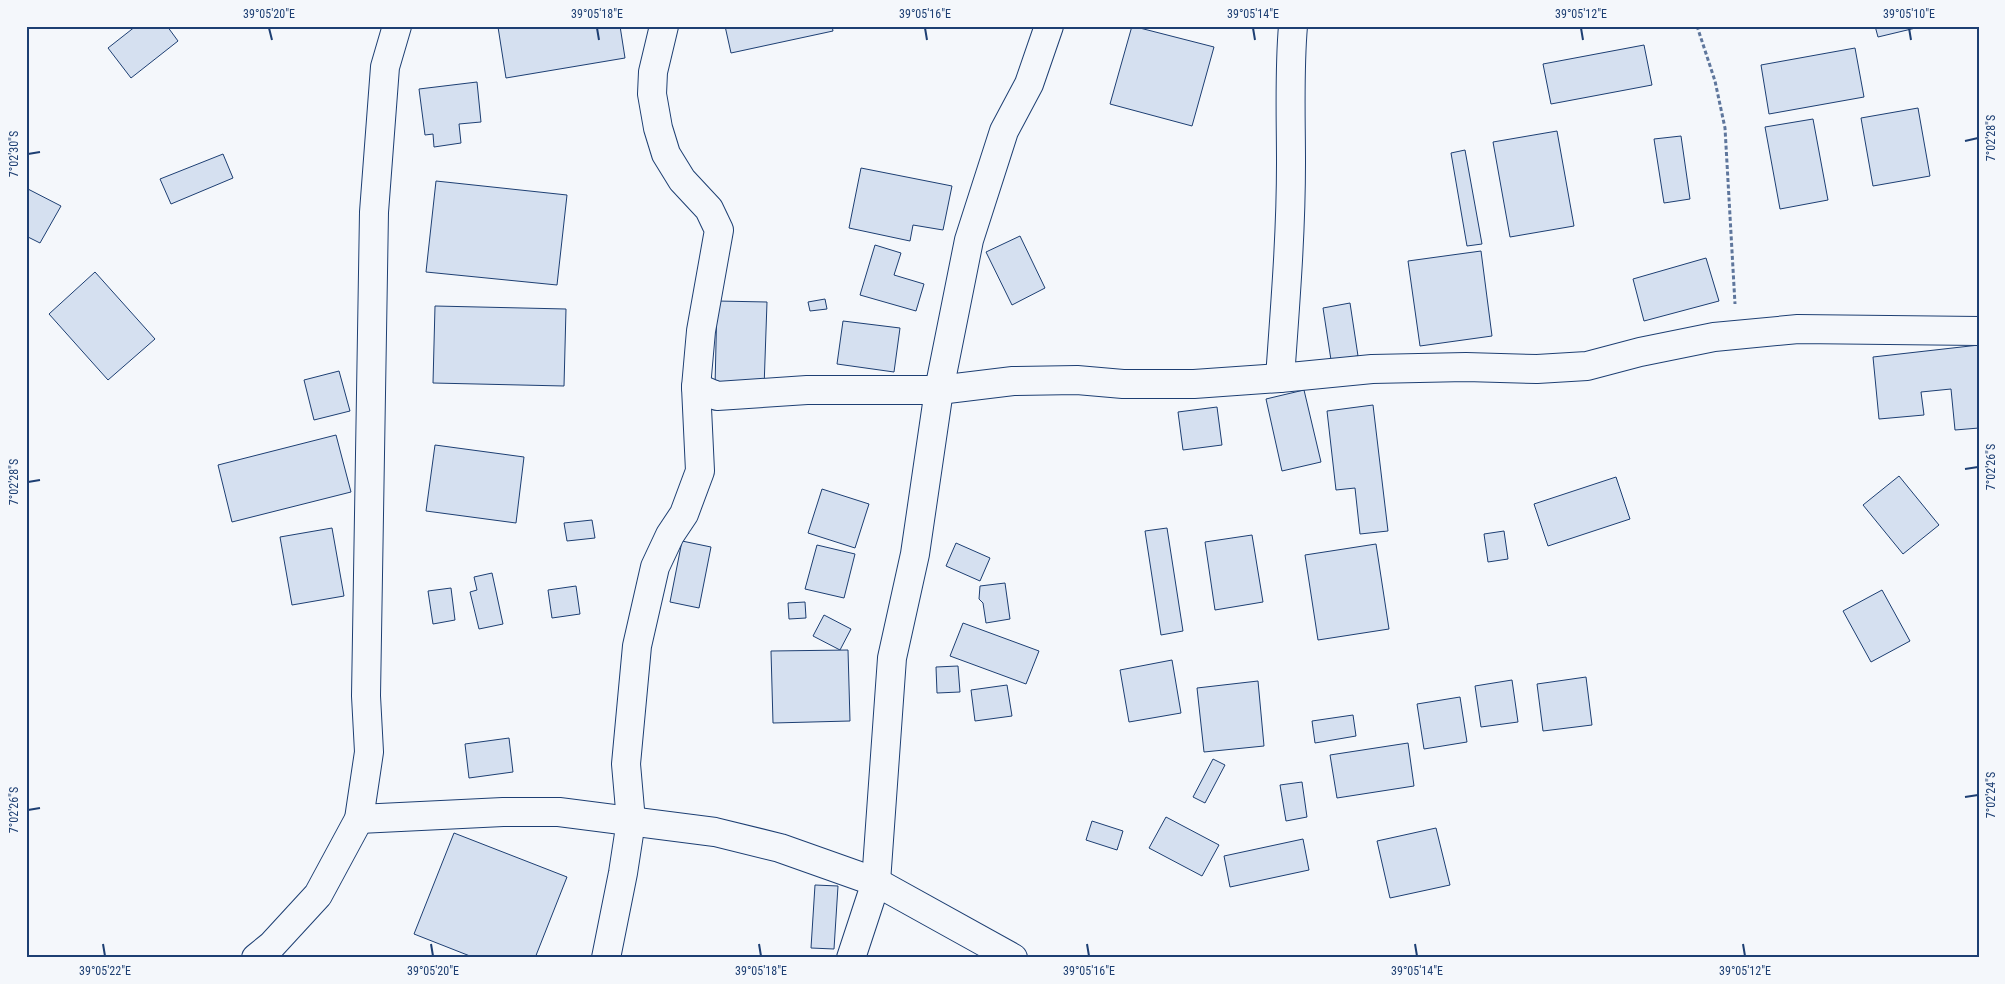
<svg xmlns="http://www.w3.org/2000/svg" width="2005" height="984" viewBox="0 0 2005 984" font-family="'Roboto Condensed',sans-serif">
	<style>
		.building { fill: #d5e0f0; stroke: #1d3f73 }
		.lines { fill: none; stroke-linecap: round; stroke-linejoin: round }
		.minor-casing { stroke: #1d3f73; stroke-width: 30 }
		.path { stroke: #5e769c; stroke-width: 3; stroke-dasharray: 4 2.5; stroke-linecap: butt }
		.minor { stroke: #f4f7fb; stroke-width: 28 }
		.ticks { fill: none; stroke: #1d3f73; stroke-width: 2 }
		.neatline { fill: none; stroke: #1d3f73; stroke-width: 2 }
		.ticks-label { font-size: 12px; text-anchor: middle; fill: #1d3f73 }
	</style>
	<rect width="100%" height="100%" fill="#f4f7fb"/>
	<g class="building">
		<polygon points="136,26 167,26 178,41 131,78 108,48"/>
		<polygon points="503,26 620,26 625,58 506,78 498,27"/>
		<polygon points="725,26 832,26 833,31 731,53"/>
		<polygon points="1132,26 1214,47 1192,126 1110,104"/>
		<polygon points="1875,26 1924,26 1878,37"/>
		<polygon points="1644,45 1652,85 1551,104 1543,64"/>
		<polygon points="1855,48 1864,97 1769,114 1761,65"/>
		<polygon points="477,82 481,122 459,124 461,143 434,147 433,134 425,135 419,89"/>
		<polygon points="1918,108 1930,176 1873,186 1861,118"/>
		<polygon points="1813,119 1828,200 1780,209 1765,127"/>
		<polygon points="1557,131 1574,226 1510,237 1493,142"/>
		<polygon points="1681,136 1690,199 1664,203 1654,139"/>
		<polygon points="1465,150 1482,244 1467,246 1451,153"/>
		<polygon points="223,154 233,178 171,204 160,179"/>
		<polygon points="861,168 952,186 943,230 913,225 910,241 849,228"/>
		<polygon points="436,181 567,195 557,285 426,272"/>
		<polygon points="26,188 61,206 40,243 26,236"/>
		<polygon points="1020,236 1045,288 1012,305 986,252"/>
		<polygon points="875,245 901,253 894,275 924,284 916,311 860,295"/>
		<polygon points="1481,251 1492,336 1420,346 1408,261"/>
		<polygon points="1706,258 1719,301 1644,321 1633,279"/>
		<polygon points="95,272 155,339 108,380 49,314"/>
		<polygon points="825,299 827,309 810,311 808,302"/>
		<polygon points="717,301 767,302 764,388 715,387"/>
		<polygon points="1350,303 1358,356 1331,360 1323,308"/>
		<polygon points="435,306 566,309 564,386 433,383"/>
		<polygon points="843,321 900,328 894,372 837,364"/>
		<polygon points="1979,345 1979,428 1955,430 1951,389 1921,392 1924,415 1879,419 1873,357"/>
		<polygon points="339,371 350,411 314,420 304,380"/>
		<polygon points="1304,390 1321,462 1282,471 1266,399"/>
		<polygon points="1373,405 1388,531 1360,534 1355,488 1336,490 1327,411"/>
		<polygon points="1217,407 1222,445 1183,450 1178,412"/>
		<polygon points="336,435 351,492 232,522 218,465"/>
		<polygon points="435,445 524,457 516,523 426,511"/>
		<polygon points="1899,476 1939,525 1903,554 1863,505"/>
		<polygon points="1616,477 1630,519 1548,546 1534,504"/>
		<polygon points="822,489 869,504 855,548 808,533"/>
		<polygon points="592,520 595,538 567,541 564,523"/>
		<polygon points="332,528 344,596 292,605 280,537"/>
		<polygon points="1167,528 1183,631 1161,635 1145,531"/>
		<polygon points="1504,531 1508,559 1488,562 1484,534"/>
		<polygon points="1252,535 1263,602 1215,610 1205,542"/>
		<polygon points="682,541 711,547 699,608 670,602"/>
		<polygon points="956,543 990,558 980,581 946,566"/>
		<polygon points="1376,544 1389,629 1318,640 1305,555"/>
		<polygon points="817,545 855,554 844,598 805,589"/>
		<polygon points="492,573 503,624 479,629 470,592 477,590 474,577"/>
		<polygon points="1005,583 1010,619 986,623 983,603 979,599 980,586"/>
		<polygon points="576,586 580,614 552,618 548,590"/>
		<polygon points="451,588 455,620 433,624 428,591"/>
		<polygon points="1882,590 1910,641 1871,662 1843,611"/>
		<polygon points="805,602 806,618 789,619 788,603"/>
		<polygon points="824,615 851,629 840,650 813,636"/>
		<polygon points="963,623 1039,651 1026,684 950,656"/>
		<polygon points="848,650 850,721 773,723 771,651"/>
		<polygon points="1172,660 1181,713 1129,722 1120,670"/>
		<polygon points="958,666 960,692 937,693 936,667"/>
		<polygon points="1586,677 1592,725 1543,731 1537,684"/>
		<polygon points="1512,680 1518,722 1481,727 1475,686"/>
		<polygon points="1258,681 1264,746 1204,752 1197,688"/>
		<polygon points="1007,685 1012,716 975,721 971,690"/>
		<polygon points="1460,697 1467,742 1424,749 1417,704"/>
		<polygon points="1353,715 1356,736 1315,743 1312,721"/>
		<polygon points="509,738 513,772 469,778 465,744"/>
		<polygon points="1408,743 1414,786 1337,798 1330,755"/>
		<polygon points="1213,759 1225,765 1205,803 1193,797"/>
		<polygon points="1302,782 1307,817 1286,821 1280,785"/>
		<polygon points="1166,817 1219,845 1202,876 1149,848"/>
		<polygon points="1092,821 1123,831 1117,850 1086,840"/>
		<polygon points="1436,828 1450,885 1390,898 1377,841"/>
		<polygon points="454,833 567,877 535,958 475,958 414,934"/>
		<polygon points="1303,839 1309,870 1230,887 1224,856"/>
		<polygon points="815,885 838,886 834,949 811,948"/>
	</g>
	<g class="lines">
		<g class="minor-casing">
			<g id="minor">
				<path d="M1280,378C1285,307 1291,235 1291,163C1291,117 1289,72 1293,26"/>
				<polyline points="696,387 717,396 807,390 939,390 1013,381 1077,380 1123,384 1194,384 1280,378 1372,369 1466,367 1537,369 1587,366 1640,352 1714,337 1798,329 1979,331"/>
				<polyline points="359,819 503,812 559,812 715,832 780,848 876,882 1013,958"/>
				<polyline points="256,958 272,945 318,895 359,819 369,752 366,696 374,212 385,67 397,26"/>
				<polyline points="606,958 623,873 631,821 626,764 637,646 655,567 670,535 684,514 700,471 696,387 701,331 719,230 709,209 682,180 666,154 658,128 652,94 653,72 664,26"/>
				<polyline points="851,958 876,882 892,658 915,554 939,390 969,240 1004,131 1029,84 1049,26"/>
			</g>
		</g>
		<polyline class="path" points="1697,26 1715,81 1725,128 1735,304"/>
		<use href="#minor" class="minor"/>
	</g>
	<path class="ticks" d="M269,28L272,40M597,28L599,40M925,28L927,40M1253,28L1255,40M1581,28L1583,40M1909,28L1911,40M1965,141L1978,138M28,154L40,152M1965,469L1978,467M28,482L40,480M1965,797L1978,795M28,810L40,808M103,944L105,956M431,944L433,956M759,944L761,956M1087,944L1089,956M1415,944L1417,956M1743,944L1745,956"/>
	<rect width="2005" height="984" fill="none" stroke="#f4f7fb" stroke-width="55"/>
	<rect x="28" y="28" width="1950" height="928" class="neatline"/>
	<g class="ticks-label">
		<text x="269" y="18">39°05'20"E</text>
		<text x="597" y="18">39°05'18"E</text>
		<text x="925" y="18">39°05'16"E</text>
		<text x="1253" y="18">39°05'14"E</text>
		<text x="1581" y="18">39°05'12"E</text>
		<text x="1909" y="18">39°05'10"E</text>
		<text transform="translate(1991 138) rotate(-90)" y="4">7°02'28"S</text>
		<text transform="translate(14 154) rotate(-90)" y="4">7°02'30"S</text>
		<text transform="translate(1991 467) rotate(-90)" y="4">7°02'26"S</text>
		<text transform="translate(14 482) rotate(-90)" y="4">7°02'28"S</text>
		<text transform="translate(1991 795) rotate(-90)" y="4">7°02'24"S</text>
		<text transform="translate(14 810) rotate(-90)" y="4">7°02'26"S</text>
		<text x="105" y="975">39°05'22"E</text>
		<text x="433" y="975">39°05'20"E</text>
		<text x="761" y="975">39°05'18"E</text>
		<text x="1089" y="975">39°05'16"E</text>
		<text x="1417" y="975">39°05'14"E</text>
		<text x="1745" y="975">39°05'12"E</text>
	</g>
</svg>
